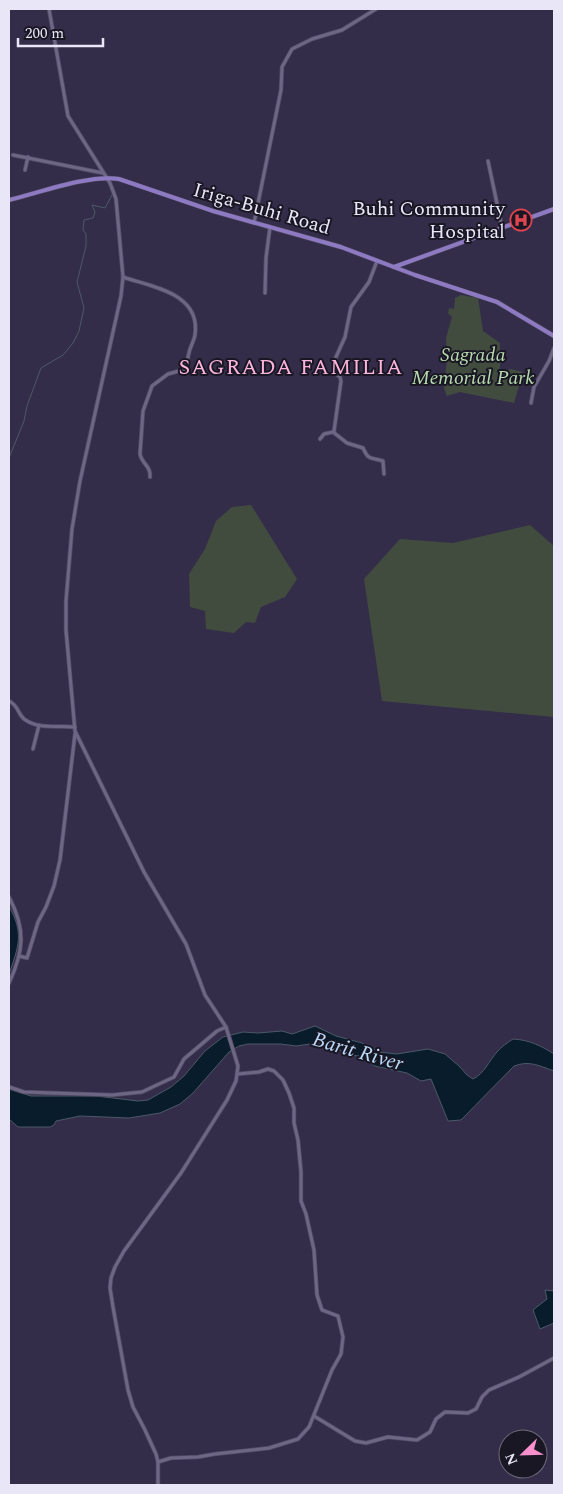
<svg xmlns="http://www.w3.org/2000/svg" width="563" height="1494" viewBox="0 0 563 1494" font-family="Spectral,serif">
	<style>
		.green { fill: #414c3f }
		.water { fill: #081c2c; stroke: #4c5969 }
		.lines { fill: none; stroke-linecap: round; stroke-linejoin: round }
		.stream { stroke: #4c5969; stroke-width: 1 }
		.minor-casing { stroke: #514b63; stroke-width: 4.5 }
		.major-casing { stroke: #514b63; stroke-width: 5 }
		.minor { stroke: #6d6685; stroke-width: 3 }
		.major { stroke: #8e7ac2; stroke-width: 4 }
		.labels { text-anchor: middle; stroke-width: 4; stroke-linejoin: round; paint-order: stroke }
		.street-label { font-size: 20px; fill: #e9e6f8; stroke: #1a1724 }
		.poi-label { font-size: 20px; fill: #e9e6f8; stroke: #1a1724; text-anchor: end }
		.park-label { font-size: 20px; font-style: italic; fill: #b7daae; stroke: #1a1724 }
		.water-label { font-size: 21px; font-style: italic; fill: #b9dafa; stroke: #1a1724 }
		.quarter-label { font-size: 22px; letter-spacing: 1px; fill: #fcb3dd; stroke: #1a1724 }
	</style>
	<rect width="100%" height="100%" fill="#342d49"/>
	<g class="green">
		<polygon points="461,295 478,298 483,331 500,343 500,372 511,369 523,372 514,403 460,392 447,396 444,388 447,359 446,338 452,317 448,313 449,308 454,309 455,298"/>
		<polygon points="251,505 297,579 285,597 261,607 255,623 246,622 234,633 206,629 205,611 190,607 189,574 205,549 216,521 232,507"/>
		<polygon points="530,525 554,546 554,717 382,701 364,579 400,539 453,543"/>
	</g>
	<g class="water">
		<path d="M9,906C24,934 19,945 9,974Z"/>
		<path d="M315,1026L336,1036L362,1043L379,1052L397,1054L428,1049L445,1054L459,1066L467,1075L473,1079C485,1073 488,1062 497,1052C501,1047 507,1043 513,1039C529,1040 540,1045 554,1054V1071C539,1066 530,1060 514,1066L461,1120L448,1121L431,1079L421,1081L407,1073L375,1066L359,1056L351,1055L330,1045L317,1043L296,1046L281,1044H248L239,1046L229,1052L193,1093L180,1104L160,1113L129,1118L80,1116L56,1121L54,1125L50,1127H18L9,1119V1089L31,1096H96L138,1101L148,1100L171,1087L184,1076L205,1051L223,1037L243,1032L258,1033L282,1031L292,1034Z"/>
		<polygon points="545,1290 554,1291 554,1323 540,1329 533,1310 547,1299"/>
	</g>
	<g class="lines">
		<polyline class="stream" points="9,458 24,421 27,406 41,368 63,355 73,343 79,331 84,308 77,282 86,246 86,234 83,230 84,220 93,218 95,212 92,205 105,208 112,195"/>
		<g class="minor-casing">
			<g id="minor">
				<polyline points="49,9 68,116 110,183 116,199 123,277 121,296 80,481 72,529 66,601 66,630 75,731 144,872 186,944 205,995 226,1027 238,1066 236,1081 227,1100 181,1173 124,1251 115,1267 111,1278 110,1288 113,1307 128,1390 133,1407 145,1430 156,1454 158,1462 158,1485"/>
				<polyline points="13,155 103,173"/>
				<polyline points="488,161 502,227"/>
				<polyline points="25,170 28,157"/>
				<polyline points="254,223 281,90 282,67 292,49 312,39 342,30 376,9"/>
				<path d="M123,277C152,287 201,293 195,335C194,340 192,344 190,349C188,356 187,362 186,369L168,374L152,386L143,411L140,454C142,464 151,466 150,477"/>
				<polyline points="265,293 266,258 270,227"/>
				<polyline points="531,403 534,387 549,361 554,348"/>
				<path d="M333,432L347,443L363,448C369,461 370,457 383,461L384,474"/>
				<polyline points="320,439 324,434 333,432 334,431 341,381 340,377 333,372 336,357 345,337 351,307 369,282 377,261"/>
				<path d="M9,701C19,706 17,713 24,719C39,730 57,725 75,727"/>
				<polyline points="33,749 39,725"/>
				<path d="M9,897C26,929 24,951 9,983"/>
				<polyline points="19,956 27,958 38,922 46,907 54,886 60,860 75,734"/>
				<polyline points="9,1087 24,1092 112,1095 142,1092 174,1077 184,1059 217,1031 226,1027"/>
				<polyline points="314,1416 355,1441 366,1443 388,1437 417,1440 430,1432 436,1419 445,1412 468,1413 476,1409 482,1397 489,1390 519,1377 554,1358"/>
				<polyline points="158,1462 171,1458 198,1457 215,1454 269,1448 298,1439 309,1427 332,1370 341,1354 343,1337 338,1316 322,1310 317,1295 314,1250 306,1214 301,1201 301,1172 298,1140 294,1123 294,1108 289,1093 283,1080 274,1071 268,1069 259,1072 238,1074"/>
			</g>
		</g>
		<g class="major-casing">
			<g id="major">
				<path d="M9,200C39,193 90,174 119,179L213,211L341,247L415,275L497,302L554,336"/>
				<polyline points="394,267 554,209"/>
			</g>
		</g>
		<use href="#minor" class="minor"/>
		<use href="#major" class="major"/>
	</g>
	<defs>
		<g id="hospital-ring" transform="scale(1.125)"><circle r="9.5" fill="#1a1724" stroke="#e0444e" stroke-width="1.5"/><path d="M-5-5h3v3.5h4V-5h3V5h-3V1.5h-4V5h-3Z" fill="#e0444e"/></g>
	</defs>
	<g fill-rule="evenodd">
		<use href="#hospital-ring" x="521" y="220"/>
	</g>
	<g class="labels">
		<g class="street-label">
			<text transform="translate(262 208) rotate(16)" y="7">Iriga-Buhi Road</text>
		</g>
		<g class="poi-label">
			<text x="505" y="215">Buhi Community<tspan x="505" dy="23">Hospital</tspan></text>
		</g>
		<g class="park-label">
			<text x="473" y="361">Sagrada<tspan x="473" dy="23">Memorial Park</tspan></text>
		</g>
		<g class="water-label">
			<text transform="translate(358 1051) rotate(16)" y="7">Barit River</text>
		</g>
		<g class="quarter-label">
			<text x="291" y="374">SAGRADA FAMILIA</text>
		</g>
	</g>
	<rect width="563" height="1494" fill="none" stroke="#e9e6f8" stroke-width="20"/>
	<g transform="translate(523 1454) rotate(247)"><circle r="24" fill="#1a1724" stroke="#6d6a79"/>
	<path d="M0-4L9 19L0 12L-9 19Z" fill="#f790cd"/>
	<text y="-8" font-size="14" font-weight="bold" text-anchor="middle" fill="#e9e6f8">N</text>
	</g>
	<path d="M18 38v8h85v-8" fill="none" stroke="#e9e6f8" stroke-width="2.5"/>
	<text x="25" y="38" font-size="15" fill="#e9e6f8" stroke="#1a1724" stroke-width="4" paint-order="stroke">200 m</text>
</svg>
